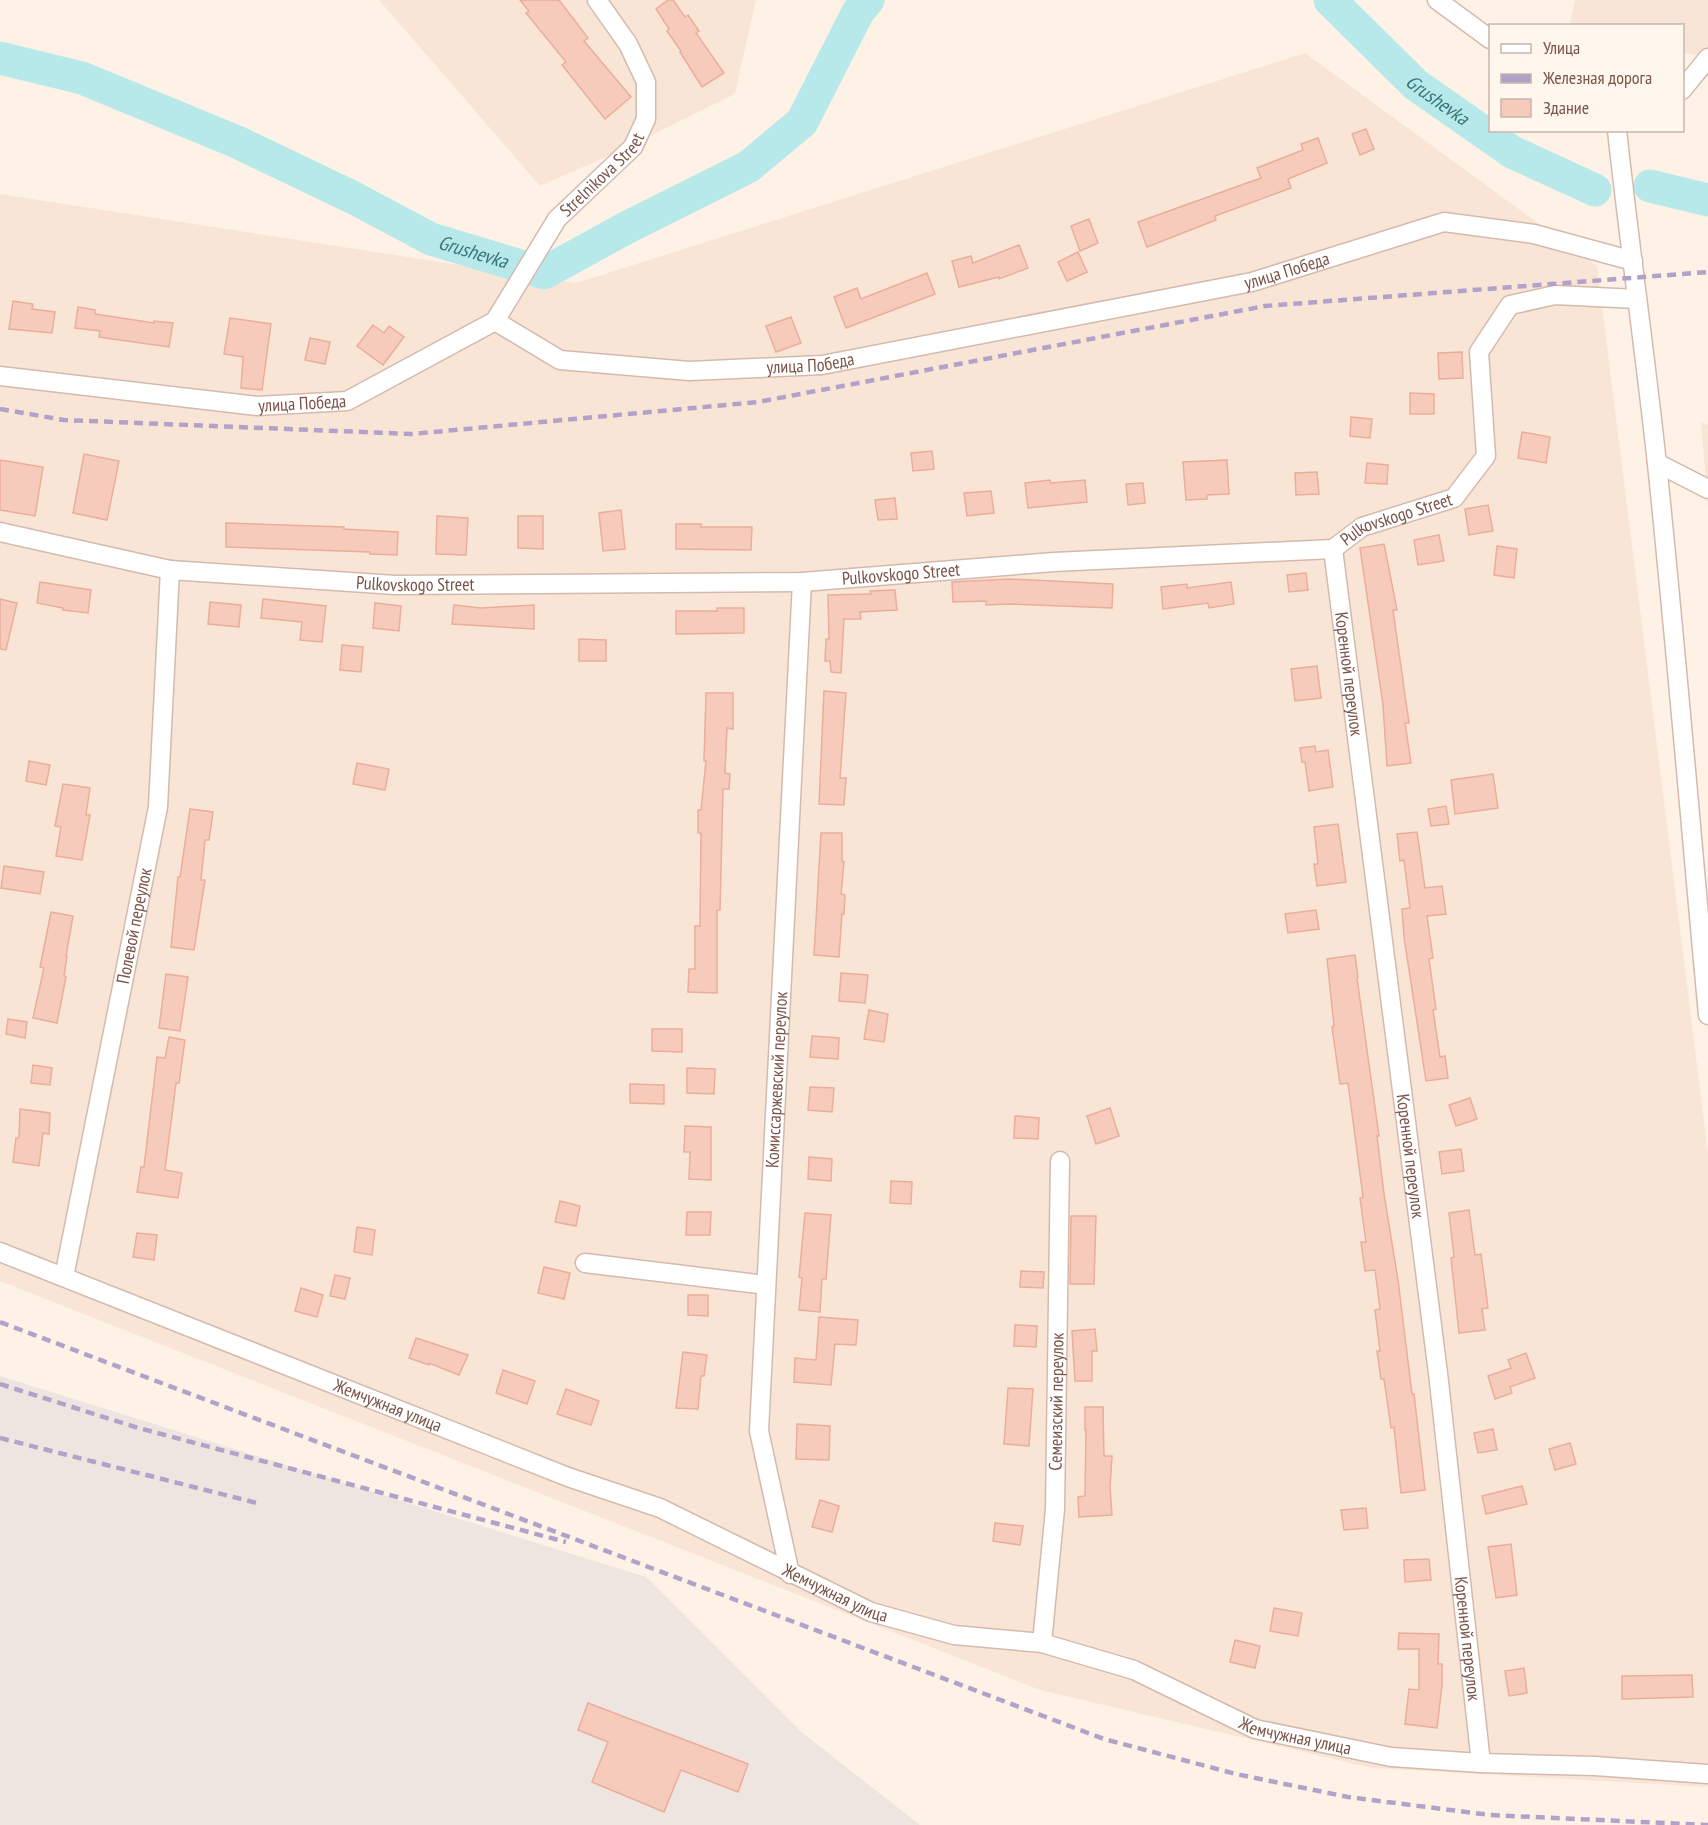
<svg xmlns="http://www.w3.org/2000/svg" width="1708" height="1825" viewBox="0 0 1708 1825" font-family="'PT Sans Narrow',sans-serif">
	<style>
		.residential { fill: #f9e5d6 }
		.industrial { fill: #eee5e0 }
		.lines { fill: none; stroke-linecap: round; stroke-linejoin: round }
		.river { stroke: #b8e9ea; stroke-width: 33 }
		.building { fill: #f6cbbb; stroke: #eaae9a; stroke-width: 1.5 }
		.minor-casing { stroke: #d4baad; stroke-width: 21 }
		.minor { stroke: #fff; stroke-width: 18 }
		.rail { stroke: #b2a2ca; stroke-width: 4.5; stroke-dasharray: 9 6; stroke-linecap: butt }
		.labels { text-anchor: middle; stroke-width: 5; stroke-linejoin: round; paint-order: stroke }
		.street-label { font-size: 18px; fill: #7a5348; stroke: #fff6ee }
		.water-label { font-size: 20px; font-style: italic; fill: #377679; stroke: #fff6ee }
	</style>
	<rect width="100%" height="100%" fill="#fef2e6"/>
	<g class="residential">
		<polygon points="379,0 756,0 735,94 624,149 540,186"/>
		<polygon points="1575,0 1708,0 1708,59 1683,52 1682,26 1581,26 1570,23"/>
		<polygon points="1305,53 1597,266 1708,1153 1708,1787 1372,1768 1040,1690 0,1281 0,194 576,283"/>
		<polygon points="1701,421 1708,425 1708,508"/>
	</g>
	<polygon class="industrial" points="0,1376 646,1577 800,1731 920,1825 0,1825"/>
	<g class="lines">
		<g class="river">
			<path id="s1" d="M1330,0L1416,85L1512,152L1595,190"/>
			<path id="s2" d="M0,58L82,78L237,142L354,198L431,239L544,273L626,228L748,167L802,122L858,12L868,0"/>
			<polyline points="1650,186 1708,200"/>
		</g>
	</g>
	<g class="building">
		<polygon points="520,0 559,0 588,38 584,41 631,97 605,119 562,65 566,62 526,13 529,11"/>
		<polygon points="668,0 673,0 685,17 688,15 699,31 696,33 724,73 702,87 680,52 681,51 667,31 669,29 656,9"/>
		<polygon points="1366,129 1374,149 1360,155 1352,134"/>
		<polygon points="1318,138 1327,163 1288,179 1291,188 1215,216 1216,220 1147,247 1138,222 1261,178 1257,168 1303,150 1301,144"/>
		<polygon points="1089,219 1098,243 1080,251 1071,226"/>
		<polygon points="1019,245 1028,268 999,279 999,277 959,287 952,261 971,256 973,263"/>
		<polygon points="1078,252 1087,272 1067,281 1058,262"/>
		<polygon points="927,273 935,294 846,328 834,297 857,288 861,299"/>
		<polygon points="13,301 33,304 32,309 55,312 52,333 9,329"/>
		<polygon points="78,307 95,310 95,314 154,323 154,321 173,323 169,347 99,337 100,331 75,328"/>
		<polygon points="791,317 801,343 776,352 766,326"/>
		<polygon points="230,318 271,324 262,390 241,388 243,357 224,354"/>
		<polygon points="373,325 384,333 389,326 404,337 383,365 357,346"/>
		<polygon points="310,338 330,342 325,364 305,360"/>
		<polygon points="1462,352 1463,378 1439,379 1438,353"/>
		<polygon points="1410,393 1434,394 1434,414 1410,414"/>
		<polygon points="1351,417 1372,419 1370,438 1350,436"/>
		<polygon points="1522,432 1550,437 1546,463 1518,458"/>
		<polygon points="932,451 934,469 913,471 911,453"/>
		<polygon points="84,454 119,461 107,520 73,513"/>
		<polygon points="0,460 43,467 35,516 0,510"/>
		<polygon points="1227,460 1229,494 1207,495 1207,499 1186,500 1183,462"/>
		<polygon points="1367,463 1388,465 1387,484 1365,483"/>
		<polygon points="1317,472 1319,494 1296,495 1295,473"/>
		<polygon points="1050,480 1051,483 1085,480 1087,502 1028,508 1025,483"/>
		<polygon points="1143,483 1145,503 1128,505 1126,484"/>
		<polygon points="991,491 994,513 967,516 964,493"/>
		<polygon points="895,498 897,519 878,520 875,500"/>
		<polygon points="1488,505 1493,531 1469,535 1465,509"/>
		<polygon points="621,510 625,549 603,551 599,513"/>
		<polygon points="437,516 468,518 466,555 436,554"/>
		<polygon points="518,516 543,516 543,549 518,548"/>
		<polygon points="226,523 344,527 344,529 398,532 397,555 370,554 370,552 226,547"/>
		<polygon points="676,524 701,524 701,527 752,527 751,550 676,549"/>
		<polygon points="1439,535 1444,561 1418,565 1414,540"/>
		<polygon points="1384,544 1397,610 1393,610 1409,723 1405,723 1411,763 1387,766 1383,705 1360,548"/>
		<polygon points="1497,546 1517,549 1514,578 1494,575"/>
		<polygon points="1306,573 1308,590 1289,592 1287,575"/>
		<polygon points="1009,579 1113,584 1112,608 1009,604 986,605 986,601 953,602 952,582"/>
		<polygon points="40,582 91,590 88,613 63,610 63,608 37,603"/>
		<polygon points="1231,582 1234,604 1209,608 1208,603 1163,609 1161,587 1187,584 1187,588"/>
		<polygon points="895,590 897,610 860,612 861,619 844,619 841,673 831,672 830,661 825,661 826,639 829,639 828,595 871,594 870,591"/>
		<polygon points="0,599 17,603 6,650 0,649"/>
		<polygon points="263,599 326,606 322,642 300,640 302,622 261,618"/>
		<polygon points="210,602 241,605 239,627 208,624"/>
		<polygon points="375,603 401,606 399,631 373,628"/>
		<polygon points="454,605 481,608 534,605 534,629 452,624"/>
		<polygon points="717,608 744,608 744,633 676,634 676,611 717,611"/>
		<polygon points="579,639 606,640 606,661 579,661"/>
		<polygon points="342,645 363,647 361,672 340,670"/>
		<polygon points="1317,666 1321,698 1295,701 1291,669"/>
		<polygon points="824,691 846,693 840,778 846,778 844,805 819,804"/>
		<polygon points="706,693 733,693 733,729 727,728 725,773 730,774 729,789 723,789 720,910 717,910 717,993 688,992 689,969 695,969 695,926 700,926 701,833 698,833 698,810 701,810 706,761 704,761"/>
		<polygon points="1315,746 1316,752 1328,750 1333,787 1309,791 1305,762 1302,762 1300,748"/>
		<polygon points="29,761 50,765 46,785 26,781"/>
		<polygon points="357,763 389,769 385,790 353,784"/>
		<polygon points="1493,774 1498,808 1455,814 1451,780"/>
		<polygon points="63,784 90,788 86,815 90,815 82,860 56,856 61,827 55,826"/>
		<polygon points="1446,806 1449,824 1431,826 1428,809"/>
		<polygon points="190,809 213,812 209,840 205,840 201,880 205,880 194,950 171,947 178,877 180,877"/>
		<polygon points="1338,824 1346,882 1317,886 1314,864 1318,864 1314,827"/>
		<polygon points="1417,832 1425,888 1442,886 1446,914 1427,916 1433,958 1429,959 1436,1009 1433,1010 1440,1057 1445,1056 1448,1078 1426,1081 1404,937 1402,909 1410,908 1404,860 1400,861 1397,834"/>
		<polygon points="821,833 842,833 842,861 844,862 841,894 845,895 844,914 842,914 839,957 814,955"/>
		<polygon points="4,866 44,872 40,894 1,888"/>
		<polygon points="1316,910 1319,929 1288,933 1285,914"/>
		<polygon points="51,912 73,916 66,956 67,956 64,976 66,977 57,1023 33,1018 44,968 40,967"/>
		<polygon points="1355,955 1358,977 1357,978 1379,1136 1377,1136 1384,1194 1398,1280 1412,1394 1414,1394 1425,1490 1401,1493 1394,1427 1391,1428 1384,1379 1381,1379 1377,1351 1380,1351 1375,1310 1380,1309 1375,1270 1365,1271 1361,1242 1366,1242 1360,1198 1363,1197 1348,1083 1340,1084 1332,1027 1334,1026 1327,959"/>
		<polygon points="841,973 868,975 865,1003 839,1001"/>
		<polygon points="166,974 188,977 180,1031 159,1028"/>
		<polygon points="869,1010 888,1014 884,1042 864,1039"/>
		<polygon points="8,1019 27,1022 25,1038 6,1034"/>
		<polygon points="652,1029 682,1029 682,1052 652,1051"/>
		<polygon points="812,1036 839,1038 838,1059 810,1057"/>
		<polygon points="169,1037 185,1040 179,1083 176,1083 165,1170 182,1173 178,1198 137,1192 141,1167 144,1167 157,1057 165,1058"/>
		<polygon points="33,1065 52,1068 50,1085 31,1083"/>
		<polygon points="687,1068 715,1069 714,1094 687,1093"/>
		<polygon points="630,1084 664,1085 664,1104 630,1103"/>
		<polygon points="810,1087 834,1088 832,1112 808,1110"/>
		<polygon points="1470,1098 1477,1119 1456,1126 1449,1105"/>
		<polygon points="1110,1108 1119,1136 1096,1144 1087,1116"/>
		<polygon points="20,1109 50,1113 49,1134 43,1133 39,1166 13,1162 16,1138 19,1138"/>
		<polygon points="1015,1116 1039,1118 1038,1139 1014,1138"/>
		<polygon points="685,1126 711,1127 711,1180 689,1179 690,1152 684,1152"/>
		<polygon points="1461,1149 1464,1171 1442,1174 1439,1152"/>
		<polygon points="809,1157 832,1159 831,1181 808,1179"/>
		<polygon points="891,1181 912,1182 911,1204 890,1203"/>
		<polygon points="560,1201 580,1206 576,1226 555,1222"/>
		<polygon points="1469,1210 1475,1255 1481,1254 1488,1308 1482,1309 1485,1330 1459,1333 1451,1258 1454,1257 1449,1213"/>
		<polygon points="687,1212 711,1212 710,1235 686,1235"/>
		<polygon points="805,1213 831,1215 826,1279 822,1279 820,1312 799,1310 802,1278 799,1277"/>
		<polygon points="1071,1216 1096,1216 1094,1284 1070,1284"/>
		<polygon points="357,1227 375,1230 372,1255 354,1252"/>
		<polygon points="137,1233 157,1235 154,1260 133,1257"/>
		<polygon points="544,1267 570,1273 564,1299 538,1293"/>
		<polygon points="1021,1271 1044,1272 1043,1288 1020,1287"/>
		<polygon points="335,1275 350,1278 345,1299 330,1296"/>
		<polygon points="301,1288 323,1295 317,1317 295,1311"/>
		<polygon points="688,1295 708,1295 708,1316 688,1315"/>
		<polygon points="819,1317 858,1320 856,1345 835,1344 831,1385 794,1382 795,1358 816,1360"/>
		<polygon points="1015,1325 1037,1326 1036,1347 1014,1346"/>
		<polygon points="1095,1329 1097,1351 1092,1351 1092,1381 1075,1381 1072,1331"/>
		<polygon points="416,1338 468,1355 459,1375 429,1363 429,1365 409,1358"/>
		<polygon points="683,1352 707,1355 704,1376 701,1376 698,1409 676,1408"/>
		<polygon points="1526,1353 1535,1378 1510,1387 1512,1393 1495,1399 1488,1376 1511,1368 1508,1360"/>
		<polygon points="503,1370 535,1381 527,1404 496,1393"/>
		<polygon points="1008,1388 1033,1389 1029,1446 1004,1444"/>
		<polygon points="566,1389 599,1401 591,1425 557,1414"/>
		<polygon points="1085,1407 1103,1407 1104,1456 1112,1456 1110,1487 1112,1515 1079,1517 1078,1497 1085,1496 1086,1430 1085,1430"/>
		<polygon points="797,1424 830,1426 829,1460 796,1459"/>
		<polygon points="1493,1429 1497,1450 1478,1453 1474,1433"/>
		<polygon points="1570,1443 1576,1464 1555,1470 1549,1449"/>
		<polygon points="1522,1486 1527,1504 1486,1514 1482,1496"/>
		<polygon points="820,1500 839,1506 832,1532 812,1527"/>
		<polygon points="1366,1508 1368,1528 1344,1530 1341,1510"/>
		<polygon points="995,1523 1023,1526 1020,1545 993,1541"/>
		<polygon points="1511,1544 1517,1595 1496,1598 1488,1547"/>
		<polygon points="1429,1559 1431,1580 1405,1582 1404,1560"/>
		<polygon points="1274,1608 1302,1613 1298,1636 1270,1631"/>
		<polygon points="1399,1633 1439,1634 1438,1664 1442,1664 1442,1685 1437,1728 1405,1724 1409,1689 1419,1690 1419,1649 1398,1649"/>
		<polygon points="1235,1640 1260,1646 1255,1668 1230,1662"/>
		<polygon points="1524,1668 1527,1693 1509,1696 1505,1671"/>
		<polygon points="1692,1675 1693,1697 1622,1699 1622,1676"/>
		<polygon points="588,1703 748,1764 738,1792 681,1770 664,1812 592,1782 608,1742 578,1730"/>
	</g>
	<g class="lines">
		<g class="minor-casing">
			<g id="minor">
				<polyline points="1437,0 1490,39"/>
				<polyline points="1682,90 1708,58"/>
				<path d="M1617,130C1629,242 1645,352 1657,464C1676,647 1691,831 1708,1015"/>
				<path id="s3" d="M495,321L557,219L633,147L646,119V82L628,44L597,0"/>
				<path id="s4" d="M0,376L257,406L347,401L495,321L560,360L689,371L822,365L1252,282L1444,222L1534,234L1633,261"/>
				<polyline points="1657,463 1708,489"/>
				<path id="s5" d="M0,532L170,570L395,585L802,582L1054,562L1333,549L1362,527L1454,498L1486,456L1479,352L1510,305L1555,295L1637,299"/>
				<path id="s6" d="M1333,549L1438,1373L1481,1763"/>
				<path id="s7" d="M0,1252L568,1477L660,1508L871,1612L954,1635L1042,1643L1134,1670L1255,1729L1391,1757L1481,1763L1595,1766L1708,1774"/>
				<polyline points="585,1263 766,1285"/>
				<path id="s8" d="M64,1277L158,807L170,570"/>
				<path id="s9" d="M790,1574L759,1431L802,582"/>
				<path id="s10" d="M1042,1643L1055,1509L1060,1161"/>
			</g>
		</g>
		<use href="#minor" class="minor"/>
		<g class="rail">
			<polyline points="0,409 64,420 412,434 758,402 1265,306 1708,272"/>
			<polyline points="0,1322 1104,1739 1236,1774 1348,1797 1490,1815 1708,1825"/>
			<polyline points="0,1384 135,1427 566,1542"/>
			<polyline points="0,1438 257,1503"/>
		</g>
	</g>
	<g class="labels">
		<g class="street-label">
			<text dy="6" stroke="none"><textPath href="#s3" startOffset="183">Strelnikova Street</textPath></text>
			<text dy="6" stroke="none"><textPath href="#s4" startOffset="1330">улица Победа</textPath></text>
			<text dy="6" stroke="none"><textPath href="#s4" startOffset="844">улица Победа</textPath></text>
			<text dy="6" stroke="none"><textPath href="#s4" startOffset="304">улица Победа</textPath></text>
			<text dy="6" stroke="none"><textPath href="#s5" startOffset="1410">Pulkovskogo Street</textPath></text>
			<text dy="6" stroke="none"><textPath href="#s5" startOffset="906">Pulkovskogo Street</textPath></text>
			<text dy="6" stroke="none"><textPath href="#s5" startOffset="420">Pulkovskogo Street</textPath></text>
			<text dy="6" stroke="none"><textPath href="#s6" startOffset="126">Коренной переулок</textPath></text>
			<text dy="6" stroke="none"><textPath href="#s8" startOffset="358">Полевой переулок</textPath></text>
			<text dy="6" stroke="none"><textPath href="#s9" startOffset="498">Комиссаржевский переулок</textPath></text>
			<text dy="6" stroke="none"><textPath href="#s6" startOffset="612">Коренной переулок</textPath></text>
			<text dy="6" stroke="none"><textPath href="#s10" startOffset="242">Семеизский переулок</textPath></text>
			<text dy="6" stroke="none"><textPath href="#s7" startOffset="417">Жемчужная улица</textPath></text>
			<text dy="6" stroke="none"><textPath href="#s7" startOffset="903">Жемчужная улица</textPath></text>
			<text dy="6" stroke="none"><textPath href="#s6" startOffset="1098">Коренной переулок</textPath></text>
			<text dy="6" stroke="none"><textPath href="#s7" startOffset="1389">Жемчужная улица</textPath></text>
		</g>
		<g class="water-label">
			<text dy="7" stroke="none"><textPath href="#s1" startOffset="147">Grushevka</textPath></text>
			<text dy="7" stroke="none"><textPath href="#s2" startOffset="513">Grushevka</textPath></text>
		</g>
	</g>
	<rect x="1489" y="24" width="195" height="108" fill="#fff6ee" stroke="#cab5ac" stroke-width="1.5"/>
	<rect x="1501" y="44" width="30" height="9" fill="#ffffff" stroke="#cab5ac" stroke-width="1.5"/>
	<text x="1543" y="54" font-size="18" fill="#7a5348">Улица</text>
	<rect x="1501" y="74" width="30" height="9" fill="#b2a2ca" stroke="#cab5ac" stroke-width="1.5"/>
	<text x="1543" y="84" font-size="18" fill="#7a5348">Железная дорога</text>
	<rect x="1501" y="99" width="30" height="18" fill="#f6cbbb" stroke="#cab5ac" stroke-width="1.5"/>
	<text x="1543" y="114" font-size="18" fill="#7a5348">Здание</text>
</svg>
